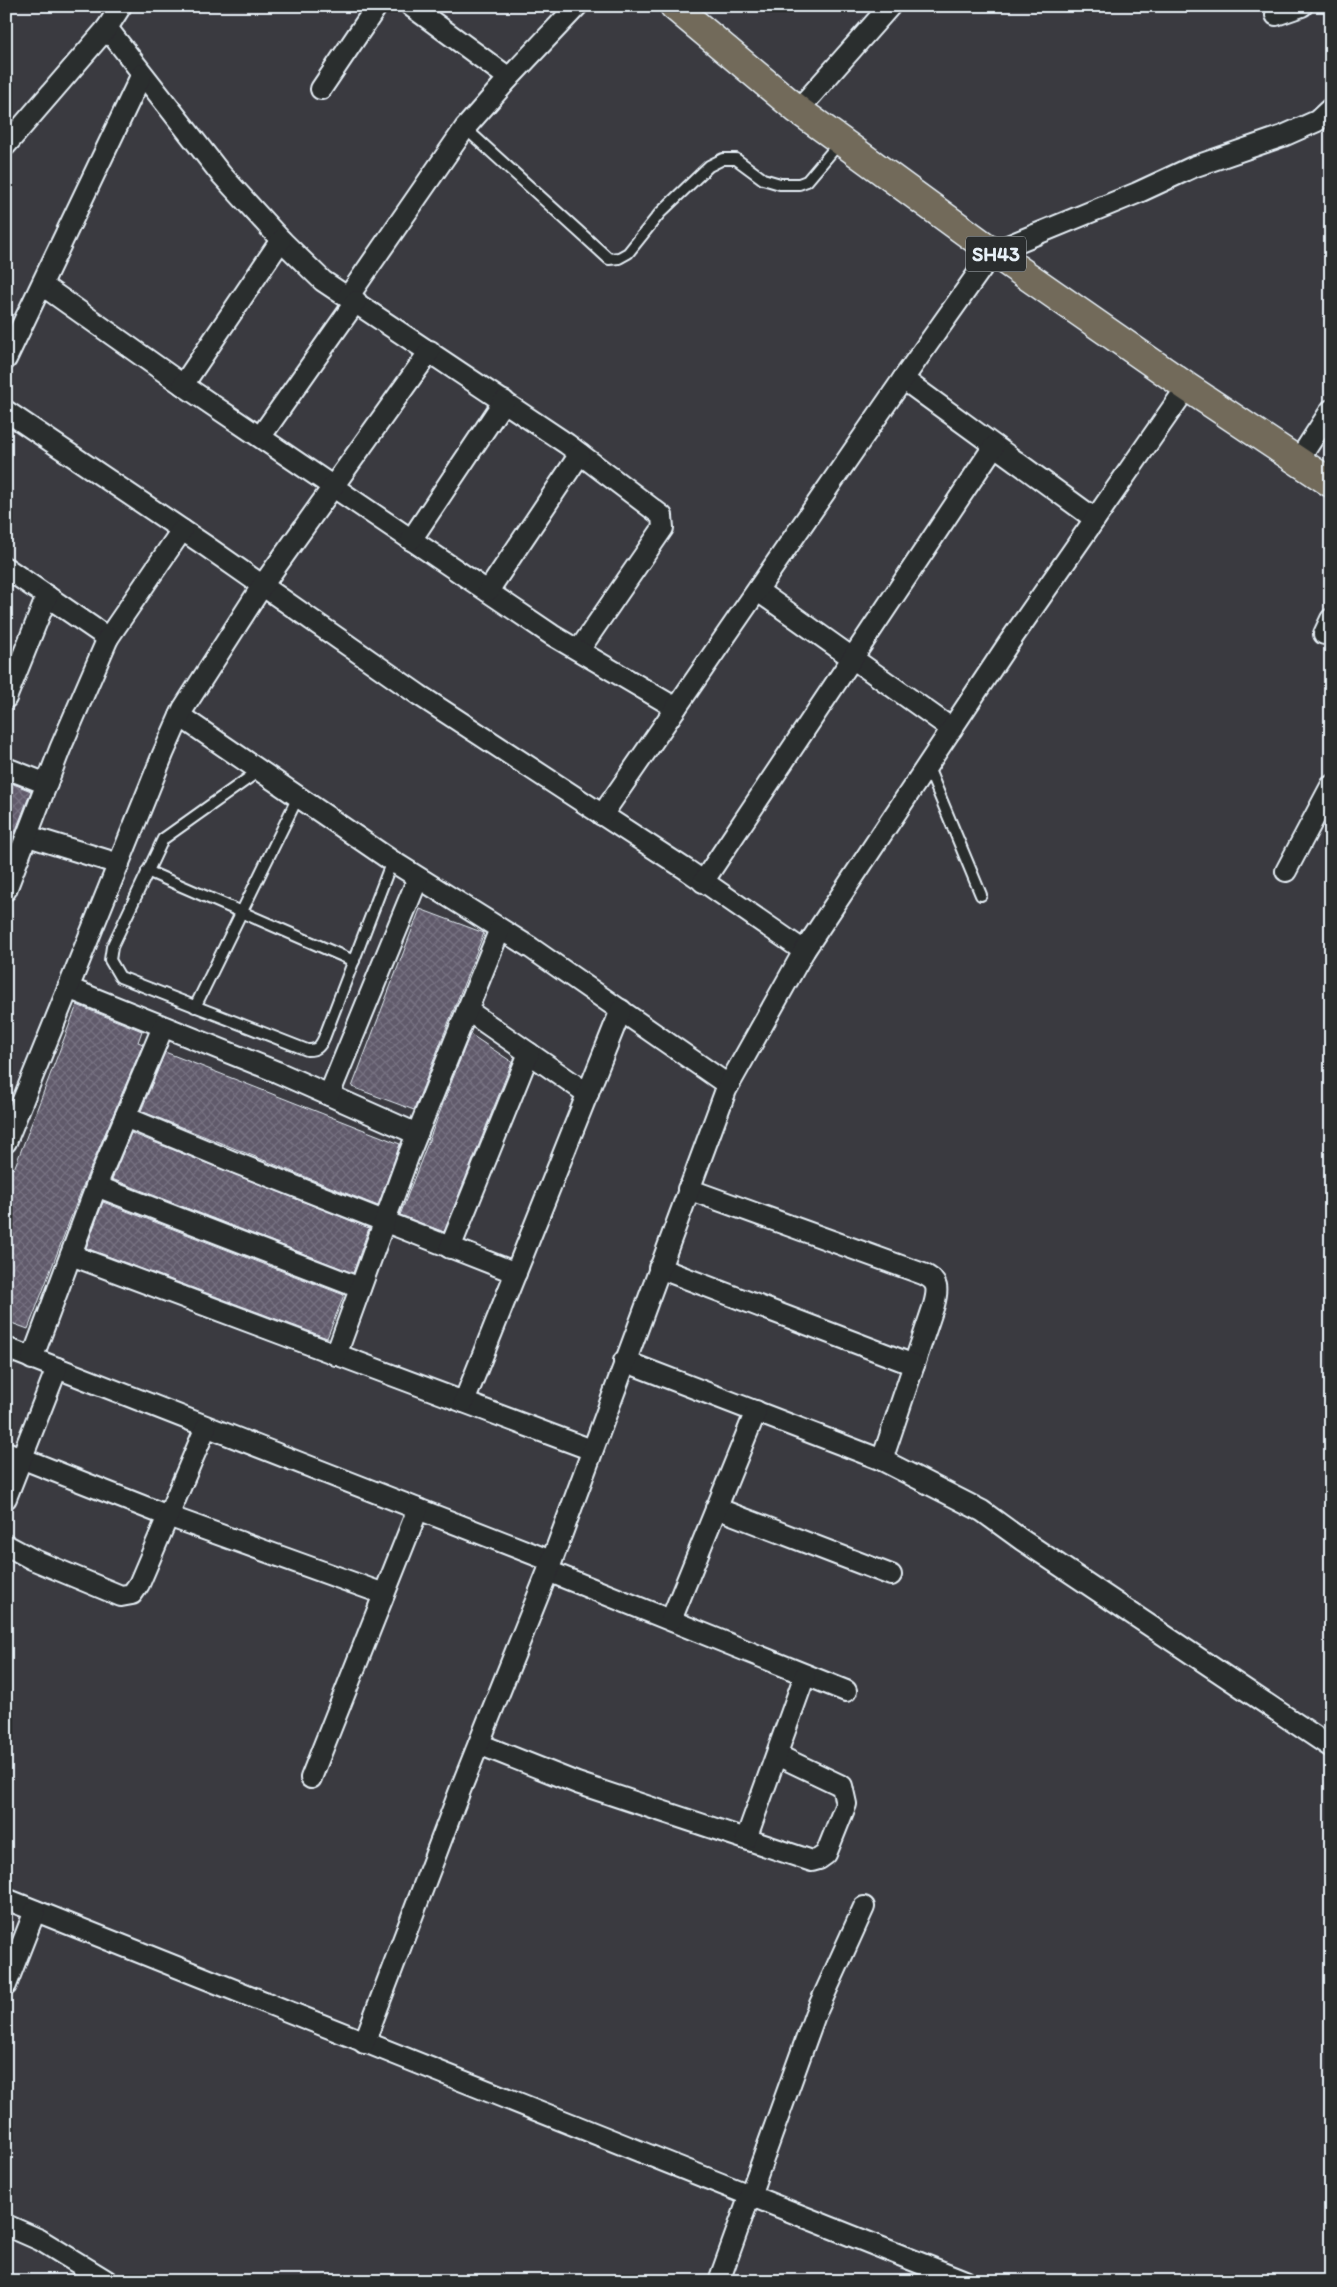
<svg xmlns="http://www.w3.org/2000/svg" width="1337" height="2287" viewBox="0 0 1337 2287" font-family="Itim,sans-serif">
	<style>
		.building { fill: url(#building-cross-hatch); stroke: #e8f1f8 }
		.lines { fill: none; stroke-linecap: round; stroke-linejoin: round }
		.service-casing { stroke: #e8f1f8; stroke-width: 14 }
		.minor-casing { stroke: #e8f1f8; stroke-width: 24 }
		.primary-casing { stroke: #e8f1f8; stroke-width: 31 }
		.service { stroke: #2a2d2e; stroke-width: 10 }
		.minor { stroke: #2a2d2e; stroke-width: 20 }
		.primary { stroke: #726b5a; stroke-width: 28 }
		.labels { text-anchor: middle; stroke-width: 4; stroke-linejoin: round; paint-order: stroke }
		.shield { fill: #2a2d2e; stroke: #afb6bb; stroke-width: 1 }
		.shield-label { font-size: 20px; font-weight: bold; fill: #e8f1f8 }
	</style>
	<defs>
		<pattern id="building-cross-hatch" width="8" height="8" patternUnits="userSpaceOnUse" patternTransform="scale(1.25)"><rect width="8" height="8" fill="#605a6b"/><path d="M0 0l8 8M0 8l8-8" fill="none" stroke="#777281"/></pattern>
	</defs>
	<rect width="100%" height="100%" fill="#3a3a40"/>
	<filter id="ink" filterUnits="userSpaceOnUse"><feTurbulence type="fractalNoise" baseFrequency=".02" numOctaves="2"/><feDisplacementMap in="SourceGraphic" scale="10" xChannelSelector="R" yChannelSelector="G"/><feConvolveMatrix kernelMatrix="1 2 1 2 8 2 1 2 1" color-interpolation-filters="sRGB"/></filter>
	<g filter="url(#ink)">
		<g class="building">
			<polygon points="6,781 31,791 6,856"/>
			<polygon points="420,909 484,933 414,1110 352,1087"/>
			<polygon points="77,1005 142,1031 138,1042 143,1044 85,1181 28,1329 6,1321 6,1181 11,1167 14,1169"/>
			<polygon points="470,1034 512,1062 444,1232 400,1215"/>
			<polygon points="165,1052 400,1144 378,1206 141,1111"/>
			<polygon points="131,1133 369,1228 353,1273 112,1179"/>
			<polygon points="103,1202 344,1295 327,1338 86,1248"/>
		</g>
		<g class="lines">
			<g class="service-casing">
				<g id="service">
					<polyline points="465,128 609,259 619,258 628,253 660,213 709,166 723,159 736,159 763,179 780,184 799,184 807,181 840,142"/>
					<polyline points="927,765 981,895"/>
					<path d="M260,770L163,839L112,947L110,960L120,977L307,1050C317,1050 320,1047 324,1038L392,861"/>
					<polyline points="147,871 354,961"/>
					<polyline points="195,1007 298,797"/>
				</g>
			</g>
			<g class="minor-casing">
				<g id="minor">
					<polyline points="411,6 509,78"/>
					<polyline points="1276,15 1302,6"/>
					<polyline points="107,28 220,173 281,240 323,281 567,444 662,516 663,528 579,650"/>
					<polyline points="321,89 377,6"/>
					<polyline points="798,110 890,6"/>
					<polyline points="6,145 107,28 121,6"/>
					<polyline points="42,285 183,385 552,635 676,708"/>
					<polyline points="348,297 465,128 509,78 577,6"/>
					<polyline points="6,359 142,74"/>
					<polyline points="903,379 1095,519"/>
					<polyline points="183,385 281,240"/>
					<polyline points="6,411 206,546 419,695 687,870 804,951"/>
					<polyline points="261,436 356,301"/>
					<polyline points="1298,461 1331,410"/>
					<polyline points="411,540 504,401"/>
					<polyline points="6,568 108,638 182,530"/>
					<polyline points="488,591 580,454"/>
					<polyline points="758,591 952,729"/>
					<polyline points="1324,634 1331,619"/>
					<polyline points="6,698 47,596"/>
					<polyline points="180,716 392,861 531,948 728,1085"/>
					<polyline points="6,768 47,784"/>
					<polyline points="602,815 903,379 993,252 1137,193 1193,167 1283,136 1317,121 1331,108"/>
					<polyline points="28,836 119,864"/>
					<polyline points="1286,871 1331,786"/>
					<polyline points="703,882 994,446"/>
					<polyline points="6,890 60,749 108,638"/>
					<polyline points="68,988 277,1072 417,1134"/>
					<polyline points="467,1010 588,1094"/>
					<polyline points="329,1095 418,878"/>
					<polyline points="125,1117 231,1161 516,1273"/>
					<polyline points="6,1142 163,754 183,709 262,586 430,351"/>
					<polyline points="96,1186 360,1288"/>
					<path d="M688,1189L923,1274C939,1281 938,1290 934,1305L882,1460"/>
					<polyline points="450,1248 529,1053"/>
					<polyline points="71,1255 592,1450"/>
					<polyline points="659,1268 914,1365"/>
					<polyline points="6,1348 551,1561"/>
					<polyline points="336,1355 409,1154 500,929"/>
					<polyline points="32,1359 99,1179 163,1027"/>
					<polyline points="624,1361 882,1460 982,1511 1022,1540 1331,1747"/>
					<polyline points="464,1402 621,1010"/>
					<polyline points="6,1452 168,1516 384,1594"/>
					<polyline points="6,1498 57,1368"/>
					<polyline points="716,1508 891,1575"/>
					<polyline points="6,1545 32,1559 121,1596 132,1594 139,1584 206,1427"/>
					<polyline points="548,1571 846,1691"/>
					<polyline points="671,1620 756,1411"/>
					<polyline points="479,1744 577,1783 812,1861 819,1859 826,1854 846,1804 842,1786 777,1755"/>
					<polyline points="311,1778 418,1509"/>
					<polyline points="746,1839 805,1675"/>
					<polyline points="6,1899 965,2281"/>
					<polyline points="6,1985 35,1911"/>
					<polyline points="364,2043 459,1793 548,1571 726,1090 804,951 1008,644 1187,387"/>
					<polyline points="6,2225 40,2240 107,2281"/>
					<polyline points="719,2281 815,2015 864,1907"/>
				</g>
			</g>
			<g class="primary-casing">
				<polyline id="primary" points="674,6 798,110 841,141 993,252 1187,387 1331,483"/>
			</g>
			<use href="#service" class="service"/>
			<use href="#minor" class="minor"/>
			<use href="#primary" class="primary"/>
		</g>
	</g>
	<g class="labels">
		<rect class="shield" x="966" y="236.5" width="60" height="35" rx="4"/>
		<g class="shield-label">
			<text x="996" y="261">SH43</text>
		</g>
	</g>
	<rect width="1337" height="2287" fill="none" stroke="#2a2d2e" stroke-width="25"/>
	<rect x="12" y="12" width="1312" height="2262" fill="none" stroke="#e8f1f8" stroke-width="2" filter="url(#ink)"/>
</svg>
